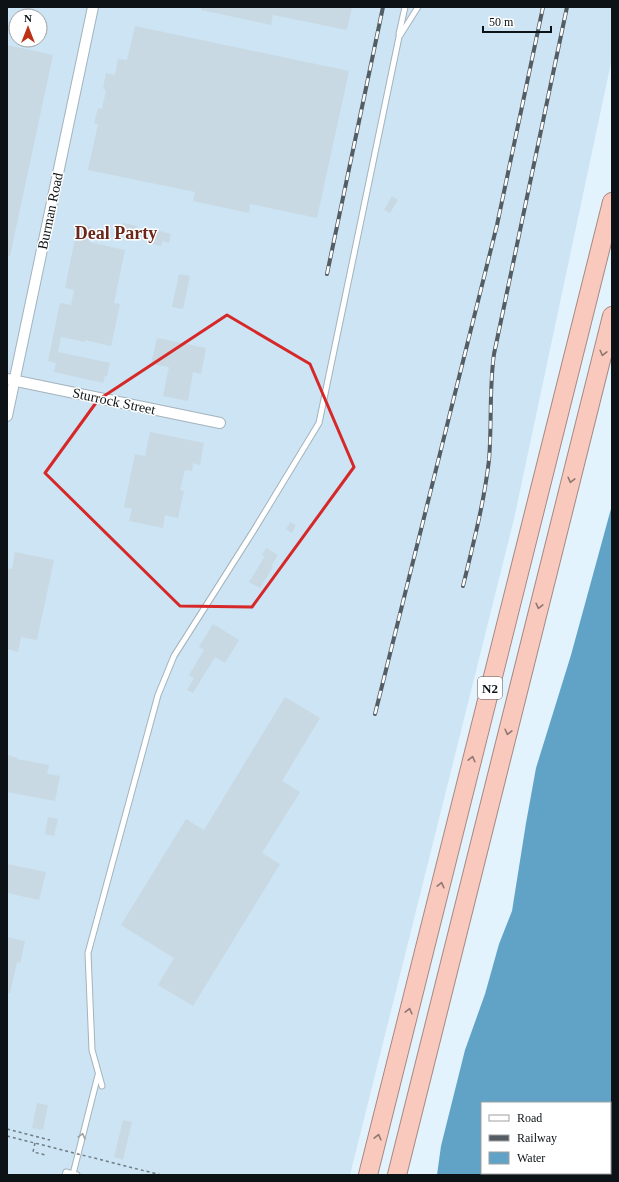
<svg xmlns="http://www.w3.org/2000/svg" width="619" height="1182" viewBox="0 0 619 1182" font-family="Georgia,serif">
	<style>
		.built { fill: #cce4f3; fill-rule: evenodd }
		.water { fill: #61a3c7; fill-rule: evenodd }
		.building { fill: #c8d9e3 }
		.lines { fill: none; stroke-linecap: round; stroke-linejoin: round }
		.service-casing { stroke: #a3b3bd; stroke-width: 7 }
		.minor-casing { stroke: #a3b3bd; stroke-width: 12 }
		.motorway-casing { stroke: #a78982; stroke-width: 20 }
		.path { stroke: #717c83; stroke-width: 1.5; stroke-dasharray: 3 3; stroke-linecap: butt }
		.service { stroke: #fff; stroke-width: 5 }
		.minor { stroke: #fff; stroke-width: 10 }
		.motorway { stroke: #fac9bd; stroke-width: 18 }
		.rail-casing { stroke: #545d63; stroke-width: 4 }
		.rail { stroke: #fff; stroke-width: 2.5; stroke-dasharray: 8; stroke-linecap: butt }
		.path-bridge { stroke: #717c83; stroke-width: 1.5; stroke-dasharray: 3 3; stroke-linecap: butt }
		.oneway { stroke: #8f7771 }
		.oneway2 { stroke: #9ea0a1 }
		.marked { fill: none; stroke: #d62828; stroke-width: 3; stroke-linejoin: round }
		.labels { text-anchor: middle; stroke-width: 3; stroke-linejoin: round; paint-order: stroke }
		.shield { fill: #fff; stroke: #55595b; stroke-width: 1 }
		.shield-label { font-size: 13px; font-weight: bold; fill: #0c1215 }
		.street-label { font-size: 14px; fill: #0c1215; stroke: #fff }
		.district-label { font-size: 18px; font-weight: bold; fill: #6a2719; stroke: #fff }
	</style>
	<rect width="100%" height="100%" fill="#e2f3fe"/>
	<path class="built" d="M7,7H612V58L514,519L350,1175H7ZM16,16H40V40H16Z"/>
	<path class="water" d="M612,505V1175H437L441,1146L465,1050L485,994L499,944L512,911L526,823L536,768L571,655ZM482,1103H610V1173H482Z"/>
	<g class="building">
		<polygon points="201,7 352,7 347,30 273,15 271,25 201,10"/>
		<polygon points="135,26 349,71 317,218 250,204 249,213 193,201 195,192 88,170 98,124 94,123 98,108 102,109 106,90 103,89 106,73 115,75 118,59 127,60"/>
		<polygon points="7,45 53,55 10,256 7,255"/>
		<polygon points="392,196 398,200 390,213 384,210"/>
		<polygon points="123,223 137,226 135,235 120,233"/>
		<polygon points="78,224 92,227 89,242 125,250 114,303 120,304 111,346 85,340 85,342 61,337 58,352 110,363 107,376 105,376 103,383 54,372 56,363 48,361 60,303 71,305 74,290 65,288"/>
		<polygon points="156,230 171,234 169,243 162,241 161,246 153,244"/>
		<polygon points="179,274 190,276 183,309 172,307"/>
		<polygon points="157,338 206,348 201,374 193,372 188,401 163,396 169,367 151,364"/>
		<polygon points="150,432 204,443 200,465 193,463 192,471 185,470 180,490 184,491 178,518 165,515 163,528 129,521 132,509 124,507 135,454 145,456"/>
		<polygon points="290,522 296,525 292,533 286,529"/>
		<polygon points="266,548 278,555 271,566 273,567 260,588 249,582 265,556 262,555"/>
		<polygon points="15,552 54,560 37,640 21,637 18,652 7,649 7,568 12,569"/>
		<polygon points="213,624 239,640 225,663 215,657 193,693 187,690 194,678 189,675 204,650 199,647"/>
		<polygon points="285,697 320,718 282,781 300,792 262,853 280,864 193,1006 158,985 174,958 121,925 186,819 204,830"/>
		<polygon points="7,755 18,758 17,759 49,765 47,774 60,776 55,801 7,792"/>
		<polygon points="48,817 58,819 54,836 45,834"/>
		<polygon points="7,864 46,872 39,900 7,893"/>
		<polygon points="7,937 25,941 20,963 17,962 10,993 7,993"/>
		<polygon points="37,1103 48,1105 43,1130 32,1128"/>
		<polygon points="123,1120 132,1122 123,1160 114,1157"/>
	</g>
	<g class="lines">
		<g class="service-casing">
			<g id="service">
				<polyline points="399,34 405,7"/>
				<polyline points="102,1086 92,1050 88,953 158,695 174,656 254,530 319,423 399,37 418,7"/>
				<polyline points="73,1174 98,1075"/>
				<polyline points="65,1175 66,1172 77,1175"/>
			</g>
		</g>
		<g class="minor-casing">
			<g id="minor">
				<polyline points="7,379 220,423"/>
				<polyline points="7,416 93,7"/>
			</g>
		</g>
		<g class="motorway-casing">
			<g id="motorway">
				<polyline points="368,1175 612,202"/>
				<polyline points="397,1175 612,316"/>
			</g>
		</g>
		<g class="path">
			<polyline points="7,1129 50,1140"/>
			<polyline points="35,1143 33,1152 46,1155"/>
		</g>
		<use href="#service" class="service"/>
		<use href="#minor" class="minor"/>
		<use href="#motorway" class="motorway"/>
		<g class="rail-casing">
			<g id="rail">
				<polyline points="327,274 383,7"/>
				<path d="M463,586C473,545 484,503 489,460C492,425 489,389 494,354L567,7"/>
				<polyline points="375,714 497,225 543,7"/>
			</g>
		</g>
		<use href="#rail" class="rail"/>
		<polyline class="path-bridge" points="7,1136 161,1175"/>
	</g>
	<defs><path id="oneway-chevron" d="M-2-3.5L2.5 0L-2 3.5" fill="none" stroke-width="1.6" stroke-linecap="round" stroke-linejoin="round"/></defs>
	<g class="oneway">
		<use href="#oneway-chevron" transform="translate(603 353) rotate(104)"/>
		<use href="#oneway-chevron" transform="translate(571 480) rotate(104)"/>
		<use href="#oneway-chevron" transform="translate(539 606) rotate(104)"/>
		<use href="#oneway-chevron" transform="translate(508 732) rotate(104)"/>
		<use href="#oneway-chevron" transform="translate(472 759) rotate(-76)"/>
		<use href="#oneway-chevron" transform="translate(441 885) rotate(-76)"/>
		<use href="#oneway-chevron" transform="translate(409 1011) rotate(-76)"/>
		<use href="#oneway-chevron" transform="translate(378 1137) rotate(-76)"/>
	</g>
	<use class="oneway2" href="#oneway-chevron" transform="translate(82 1136) rotate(-76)"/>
	<path class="marked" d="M227,315L310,364L354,467L252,607L180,606L45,473L98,400Z"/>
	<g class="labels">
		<rect class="shield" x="478" y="677" width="24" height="22" rx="3"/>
		<g class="shield-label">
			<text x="490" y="693">N2</text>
		</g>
		<g class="street-label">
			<text transform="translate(50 211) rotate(-78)" y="5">Burman Road</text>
			<text transform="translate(114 401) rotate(12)" y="5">Sturrock Street</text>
		</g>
		<g class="district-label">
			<text x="116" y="239">Deal Party</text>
		</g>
	</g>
	<rect width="619" height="1182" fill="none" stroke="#0c1215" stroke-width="16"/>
	<rect x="481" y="1102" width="130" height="72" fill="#ffffff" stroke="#9ea0a1"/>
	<rect x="489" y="1115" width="20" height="6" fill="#ffffff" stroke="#9ea0a1"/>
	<text x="517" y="1122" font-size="12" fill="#0c1215">Road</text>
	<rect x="489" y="1135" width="20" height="6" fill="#545d63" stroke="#9ea0a1"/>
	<text x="517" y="1142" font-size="12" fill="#0c1215">Railway</text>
	<rect x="489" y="1152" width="20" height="12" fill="#61a3c7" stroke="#9ea0a1"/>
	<text x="517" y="1162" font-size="12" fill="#0c1215">Water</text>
	<g transform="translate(28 28)"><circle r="19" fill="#ffffff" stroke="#9ea0a1"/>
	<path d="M0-3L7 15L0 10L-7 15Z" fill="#bd3214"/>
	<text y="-6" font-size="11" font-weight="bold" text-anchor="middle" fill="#0c1215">N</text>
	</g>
	<path d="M483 26v6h68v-6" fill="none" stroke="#0c1215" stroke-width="2"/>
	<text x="489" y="26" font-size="12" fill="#0c1215" stroke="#ffffff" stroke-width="3" paint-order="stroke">50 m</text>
</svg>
